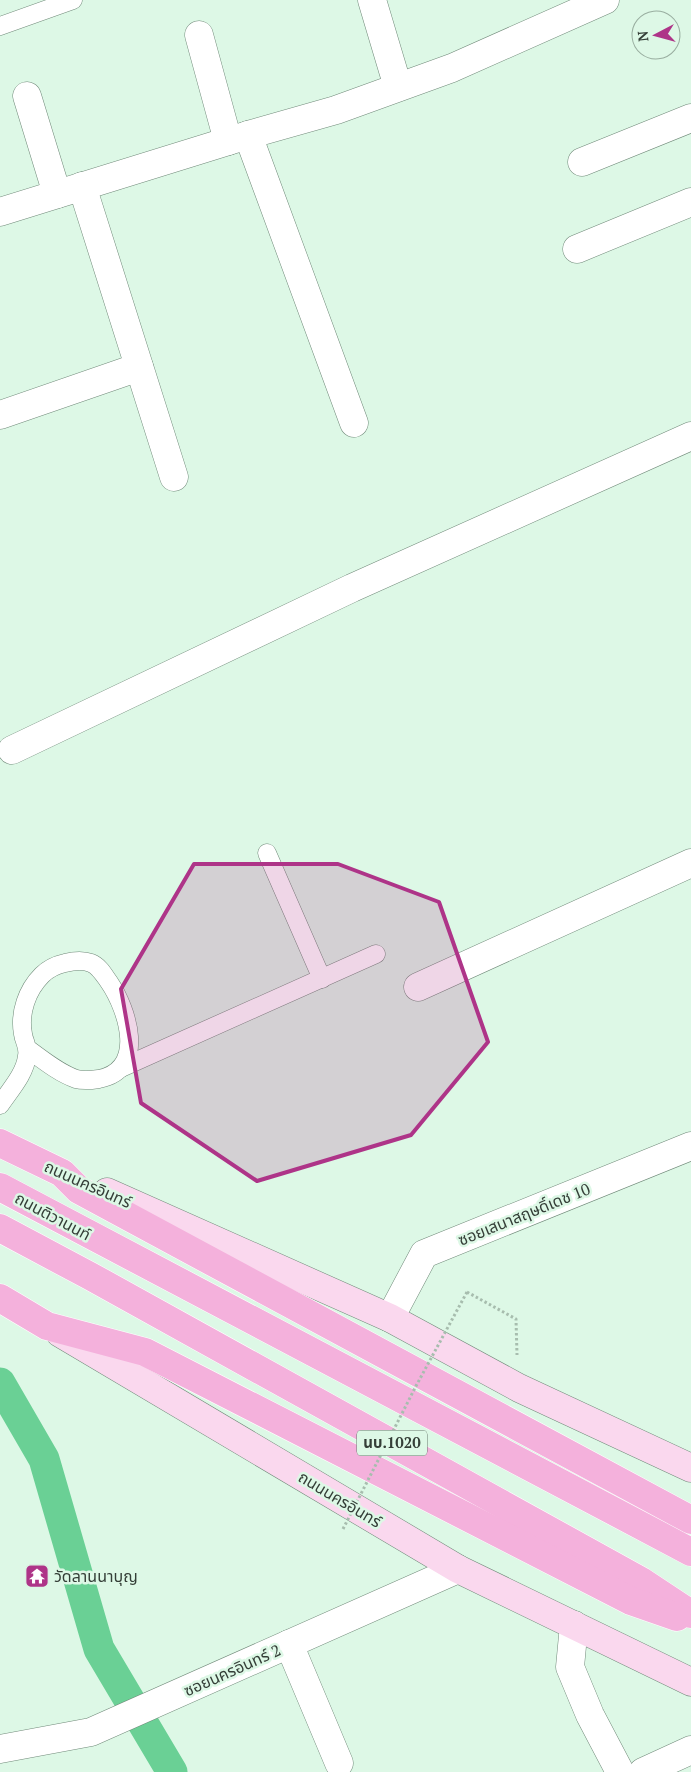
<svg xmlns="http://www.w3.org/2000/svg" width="691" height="1772" viewBox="0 0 691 1772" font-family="'PT Serif','Noto Sans Thai',serif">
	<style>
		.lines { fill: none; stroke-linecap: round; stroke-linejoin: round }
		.canal { stroke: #6ad095; stroke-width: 31 }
		.service-casing { stroke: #718a7a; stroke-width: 19 }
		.minor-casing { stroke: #718a7a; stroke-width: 29 }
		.secondary-casing { stroke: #718a7a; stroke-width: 29 }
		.primary-casing { stroke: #fff; stroke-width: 29 }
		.path { stroke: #a7bdae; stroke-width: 3; stroke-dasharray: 2.5 2.5; stroke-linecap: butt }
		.service { stroke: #fff; stroke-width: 18 }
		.minor { stroke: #fff; stroke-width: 28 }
		.secondary { stroke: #fad8ee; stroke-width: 28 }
		.primary { stroke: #f4b1dc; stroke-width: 28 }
		.path-bridge { stroke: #a7bdae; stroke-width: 3; stroke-dasharray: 2.5 2.5; stroke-linecap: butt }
		.marked { fill: #ae3488; fill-opacity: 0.2; stroke: #ae3488; stroke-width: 4; stroke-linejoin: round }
		.labels { text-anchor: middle; stroke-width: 5; stroke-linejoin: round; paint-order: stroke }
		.shield { fill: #ddf8e6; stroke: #67766c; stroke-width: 1 }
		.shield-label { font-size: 15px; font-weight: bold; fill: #343e37 }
		.street-label { font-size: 16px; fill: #343e37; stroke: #ddf8e6 }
		.poi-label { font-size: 16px; fill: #343e37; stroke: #ddf8e6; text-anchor: start }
	</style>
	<rect width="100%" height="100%" fill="#ddf8e6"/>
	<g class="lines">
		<polyline class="canal" points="0,1383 44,1459 99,1649 172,1772"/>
		<g class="service-casing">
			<g id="service">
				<polyline points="0,26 73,0"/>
				<polyline points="267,853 322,979"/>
				<polyline points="121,1068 376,954"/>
				<path d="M0,1105C10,1090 25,1074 27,1056C29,1047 24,1042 23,1034C19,1013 27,990 42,975C48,969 56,965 65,963C73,961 83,960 91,963C99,966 104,975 109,982C128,1010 147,1070 99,1079C92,1080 83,1081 76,1079C59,1073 43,1060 28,1049"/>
			</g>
		</g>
		<g class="minor-casing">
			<g id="minor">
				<polyline points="372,0 398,87"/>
				<polyline points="199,35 228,141"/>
				<polyline points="27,96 57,194"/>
				<polyline points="248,135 354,423"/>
				<polyline points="582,162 691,118"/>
				<polyline points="82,186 174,477"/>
				<polyline points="0,212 248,135 336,110 452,68 605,0"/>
				<polyline points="577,249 691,202"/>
				<polyline points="0,415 139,367"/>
				<polyline points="12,750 352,588 691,436"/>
				<polyline points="418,987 691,863"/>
				<polyline points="390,1318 424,1254 691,1146"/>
				<polyline points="574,1625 570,1667 590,1715 620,1772"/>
				<polyline points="289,1644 339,1763"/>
				<polyline points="0,1749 91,1732 458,1569"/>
				<polyline points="643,1772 691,1750"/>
			</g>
		</g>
		<g class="secondary-casing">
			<g id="secondary">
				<polyline points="107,1192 390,1318 519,1388 691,1468"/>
				<polyline points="60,1333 458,1569 691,1682"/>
			</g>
		</g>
		<g class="primary-casing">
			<g id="primary">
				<polyline points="0,1143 62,1173 79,1190 691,1520"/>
				<polyline points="0,1187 691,1552"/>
				<polyline points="0,1228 90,1276 641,1581 691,1614"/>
				<polyline points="0,1298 47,1326 145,1352 631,1601 677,1617"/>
			</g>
		</g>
		<polyline class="path" points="467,1292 516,1319 517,1355"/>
		<use href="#service" class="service"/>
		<use href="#minor" class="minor"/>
		<use href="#secondary" class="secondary"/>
		<use href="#primary" class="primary"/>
		<polyline class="path-bridge" points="343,1529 416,1386 467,1292"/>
	</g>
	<path class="marked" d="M194,864H338L439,902L488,1042L411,1135L257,1181L141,1103L121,989Z"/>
	<defs>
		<g id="temple-square" transform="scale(1.25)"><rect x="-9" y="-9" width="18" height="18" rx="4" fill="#ae3488" stroke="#ddf8e6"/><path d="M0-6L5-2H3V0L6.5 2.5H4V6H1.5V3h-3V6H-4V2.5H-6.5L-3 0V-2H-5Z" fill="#fff"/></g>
	</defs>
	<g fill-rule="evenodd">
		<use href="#temple-square" x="37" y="1576"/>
	</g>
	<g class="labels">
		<rect class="shield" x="357" y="1430.5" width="70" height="25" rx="4"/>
		<g class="shield-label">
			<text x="392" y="1448">นบ.1020</text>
		</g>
		<g class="street-label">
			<text transform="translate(88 1184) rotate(24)" y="6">ถนนนครอินทร์</text>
			<text transform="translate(524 1214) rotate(-22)" y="6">ซอยเสนาสฤษดิ์เดช 10</text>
			<text transform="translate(53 1216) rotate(28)" y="6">ถนนติวานนท์</text>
			<text transform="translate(340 1499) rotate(31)" y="6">ถนนนครอินทร์</text>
			<text transform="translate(232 1670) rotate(-24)" y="6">ซอยนครอินทร์ 2</text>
		</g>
		<g class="poi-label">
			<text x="54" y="1582">วัดลานนาบุญ</text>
		</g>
	</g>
	<g transform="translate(656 35) rotate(264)"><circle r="24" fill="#ddf8e6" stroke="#99aea0"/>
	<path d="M0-4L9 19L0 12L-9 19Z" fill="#ae3488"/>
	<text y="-8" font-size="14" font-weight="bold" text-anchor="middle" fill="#343e37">N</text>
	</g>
</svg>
